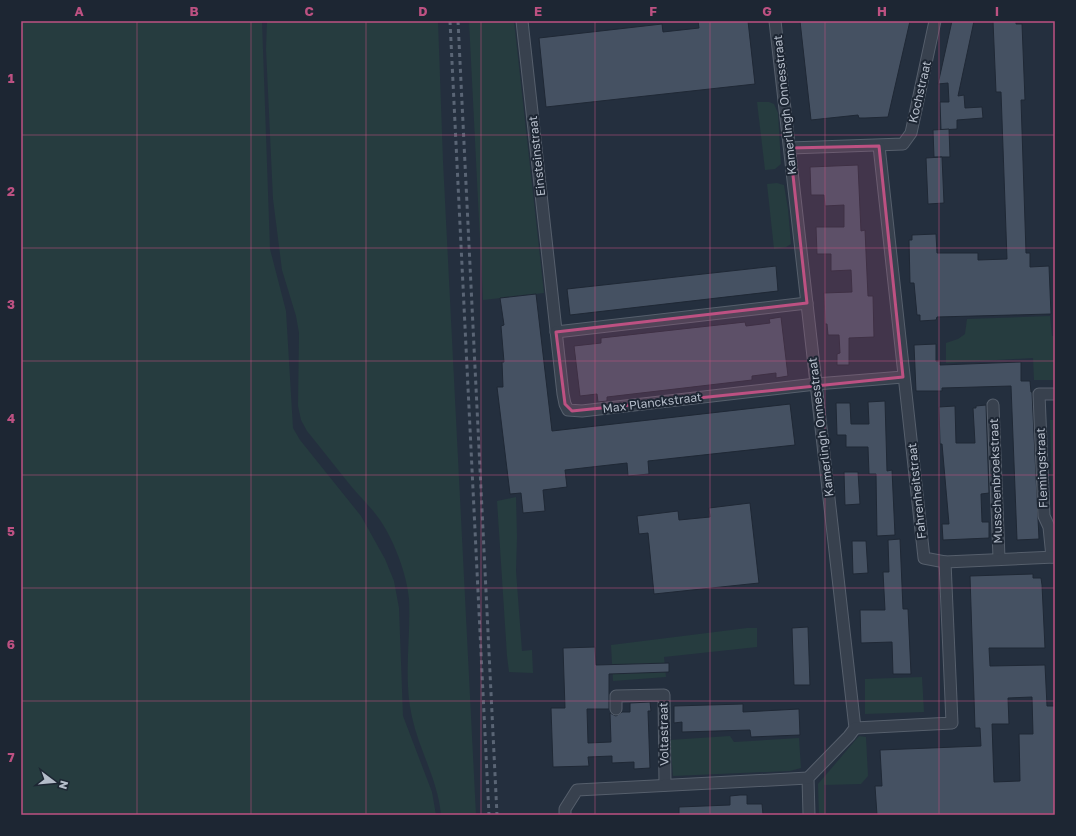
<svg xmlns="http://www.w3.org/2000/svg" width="1076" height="836" viewBox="0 0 1076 836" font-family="'Golos Text',sans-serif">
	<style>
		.green { fill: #263c3f }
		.building { fill: #455162; stroke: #1f2835; fill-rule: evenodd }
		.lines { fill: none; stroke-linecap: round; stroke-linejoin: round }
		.minor-casing { stroke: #565f6c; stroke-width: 13 }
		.minor { stroke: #38414e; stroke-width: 11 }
		.rail { stroke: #5a6575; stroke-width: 3; stroke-dasharray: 4 4; stroke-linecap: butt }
		.marked { fill: #bd5182; fill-opacity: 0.2; stroke: #bd5182; stroke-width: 3; stroke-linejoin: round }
		.grid { fill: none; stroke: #bd5182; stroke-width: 1; stroke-opacity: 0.55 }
		.labels { text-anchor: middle; stroke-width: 4; stroke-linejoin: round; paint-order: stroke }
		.street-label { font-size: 12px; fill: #b4bcc9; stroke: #1d2633 }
		.neatline { fill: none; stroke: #bd5182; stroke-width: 1.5 }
		.grid-label { font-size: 13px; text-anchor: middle; font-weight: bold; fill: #bd5182 }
	</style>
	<rect width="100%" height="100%" fill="#242f3e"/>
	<g class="green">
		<polygon points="21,21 262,21 270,249 286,311 293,428 300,440 361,516 385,559 394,581 399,608 403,716 432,792 436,815 21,815"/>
		<path d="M267,21H438L443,161L476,815H441C438,780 419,750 412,717C403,678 411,639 409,599C407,575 394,540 380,520C372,508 360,497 351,486C336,468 322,449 307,431L301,420L298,406L299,333L296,316L282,270L273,199L266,49Z"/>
		<polygon points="469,21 514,21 544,293 483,300"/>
		<polygon points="757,102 769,102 774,104 778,113 781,164 775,169 765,170"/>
		<polygon points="777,183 784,185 788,209 791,244 786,247 774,249 767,184"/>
		<polygon points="1050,316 1052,336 1055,336 1055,380 1034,380 1033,358 946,363 946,343 958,339 965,334 967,319"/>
		<polygon points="1050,420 1055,420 1054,548"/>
		<polygon points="516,497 517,537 516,571 522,651 532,650 533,673 509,672 507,656 497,501"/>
		<polygon points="747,628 757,628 757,647 664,657 666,677 613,681 611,645"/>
		<polygon points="922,677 924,712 865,714 865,679"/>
		<polygon points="730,736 734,742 799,738 801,768 790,771 673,776 670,740"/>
		<polygon points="859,736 866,737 868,776 861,784 824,785 825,815 819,815 818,784"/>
	</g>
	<g class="building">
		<polygon points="698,21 748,21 755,84 546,107 539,38 662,24 663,32 699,28"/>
		<polygon points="800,21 910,21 888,117 865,118 859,118 858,115 811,120"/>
		<polygon points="952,21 974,21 958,96 964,95 965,108 982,107 983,118 957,120 957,129 941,130 940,102 949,102 948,83 938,84"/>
		<polygon points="993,21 1016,21 1016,24 1022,24 1025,100 1021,100 1026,253 1030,253 1030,267 1049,266 1051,314 937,317 936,320 920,321 920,315 917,315 914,283 910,283 909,240 912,240 912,235 936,234 937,253 978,253 978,260 1007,259 1001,92 996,92"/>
		<polygon points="949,129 950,157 934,157 933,130"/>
		<polygon points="942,157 944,203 928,204 926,158"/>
		<polygon points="858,165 861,231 865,230 868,296 873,296 874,337 849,338 849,365 837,365 837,354 840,353 839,335 828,335 827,324 825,324 824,293 852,292 851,270 831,271 831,254 817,254 816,227 844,227 844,205 825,206 824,195 811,195 810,167"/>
		<polygon points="776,266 778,291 570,315 567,289"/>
		<polygon points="536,294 552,431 790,404 795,445 648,461 649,474 628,476 627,463 565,470 567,487 543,490 545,511 523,513 521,493 510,494 497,387 503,387 502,362 504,362 501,326 504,325 500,298"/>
		<polygon points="781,317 788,376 776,378 776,373 752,376 752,380 607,397 607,401 598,402 597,394 580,396 574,346 601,343 601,338 745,322 746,326 770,323 769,319"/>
		<polygon points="936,344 936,361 940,361 940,365 1021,362 1021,381 1030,381 1031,392 1032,392 1039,539 1017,540 1011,386 942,388 942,391 916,391 914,345"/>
		<polygon points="885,401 887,471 892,470 895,535 877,536 876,474 869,474 868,447 846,447 846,435 837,435 836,403 850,403 851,424 869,424 868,402"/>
		<polygon points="986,405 989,493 981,494 982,522 989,522 989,538 943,540 942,524 949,524 942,444 940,444 939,407 955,406 956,443 975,443 973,408 976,408 976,406"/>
		<polygon points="844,472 858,472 860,504 845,505"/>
		<polygon points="750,503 759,583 654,594 648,533 639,534 637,516 678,511 679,520 710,517 709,508"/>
		<polygon points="900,539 903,609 908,609 911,674 893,674 892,642 861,643 860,610 885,610 883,572 889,572 888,540"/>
		<polygon points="852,541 866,541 868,573 853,574"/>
		<path d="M1033,574V578H1041L1042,585L1045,648H989L990,666L1045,665L1047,706H1055V814L877,815L875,786H882L880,750L981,746L980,728H975L970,576ZM1032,697L1033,734H1019L1020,781L994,782L992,724H1009L1008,698Z"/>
		<polygon points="808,627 810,685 794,685 792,628"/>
		<polygon points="595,647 596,665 669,663 669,672 609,674 609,709 587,709 588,743 611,742 610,713 616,716 622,712 630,712 630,703 650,702 651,711 648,711 650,768 634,769 634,762 612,763 612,756 588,757 589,766 553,767 551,708 565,708 563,648"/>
		<polygon points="743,704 743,712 799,709 800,735 751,737 750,730 682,732 682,722 674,723 674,706"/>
		<polygon points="740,795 747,795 747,804 762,804 763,815 679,815 679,807 730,805 730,796"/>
	</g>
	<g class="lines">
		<g class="minor-casing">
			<g id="minor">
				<polyline points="522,21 563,394 565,404 568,410 582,411 816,384 903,377"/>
				<polyline points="775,21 855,728 849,736 808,778 809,815"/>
				<polyline points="790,148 903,144 911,133 935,21"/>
				<polyline points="556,332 807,303"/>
				<polyline points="993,405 999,558"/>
				<polyline points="1052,557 1049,527 1044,516 1039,394 1055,394"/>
				<polyline points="945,562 1055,557"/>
				<polyline points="616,709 616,696 664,695 665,785"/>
				<polyline points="855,728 952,723 945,562 924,558 879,146"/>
				<polyline points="565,815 565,809 577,790 808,778"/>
			</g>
		</g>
		<use href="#minor" class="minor"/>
		<g class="rail">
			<polyline points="450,21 489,815"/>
			<polyline points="458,21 497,815"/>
		</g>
	</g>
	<path class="marked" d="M879,146L903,377L572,411L565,404L556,332L807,303L790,148Z"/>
	<path class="grid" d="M137,21V815M251,21V815M366,21V815M481,21V815M595,21V815M710,21V815M825,21V815M939,21V815M21,135H1055M21,248H1055M21,361H1055M21,475H1055M21,588H1055M21,701H1055"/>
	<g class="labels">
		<g class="street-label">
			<text transform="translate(920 92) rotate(-77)" y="4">Kochstraat</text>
			<text transform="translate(785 105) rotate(-96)" y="4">Kamerlingh Onnesstraat</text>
			<text transform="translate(537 156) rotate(-96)" y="4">Einsteinstraat</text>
			<text transform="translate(652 403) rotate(-7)" y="4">Max Planckstraat</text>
			<text transform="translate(821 427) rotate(-97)" y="4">Kamerlingh Onnesstraat</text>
			<text transform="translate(1042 468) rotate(-92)" y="4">Flemingstraat</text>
			<text transform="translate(996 481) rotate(-92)" y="4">Musschenbroekstraat</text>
			<text transform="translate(917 491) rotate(-96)" y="4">Fahrenheitstraat</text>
			<text transform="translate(664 734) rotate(-91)" y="4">Voltastraat</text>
		</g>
	</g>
	<rect width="1076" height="836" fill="none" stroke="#1d2633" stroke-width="44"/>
	<g transform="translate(54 782) rotate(106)" stroke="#1d2633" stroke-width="3" paint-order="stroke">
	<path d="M0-3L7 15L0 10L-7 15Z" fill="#b4bcc9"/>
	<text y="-6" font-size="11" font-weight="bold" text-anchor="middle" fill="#b4bcc9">N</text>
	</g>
	<rect x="22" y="22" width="1032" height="792" class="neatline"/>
	<g class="grid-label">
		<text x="79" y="16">A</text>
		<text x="194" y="16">B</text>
		<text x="309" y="16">C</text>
		<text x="423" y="16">D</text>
		<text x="538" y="16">E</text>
		<text x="653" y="16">F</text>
		<text x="767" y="16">G</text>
		<text x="882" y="16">H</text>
		<text x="997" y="16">I</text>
		<text x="11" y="83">1</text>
		<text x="11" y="196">2</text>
		<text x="11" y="309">3</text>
		<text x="11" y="423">4</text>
		<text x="11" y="536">5</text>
		<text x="11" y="649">6</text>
		<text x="11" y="762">7</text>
	</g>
</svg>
